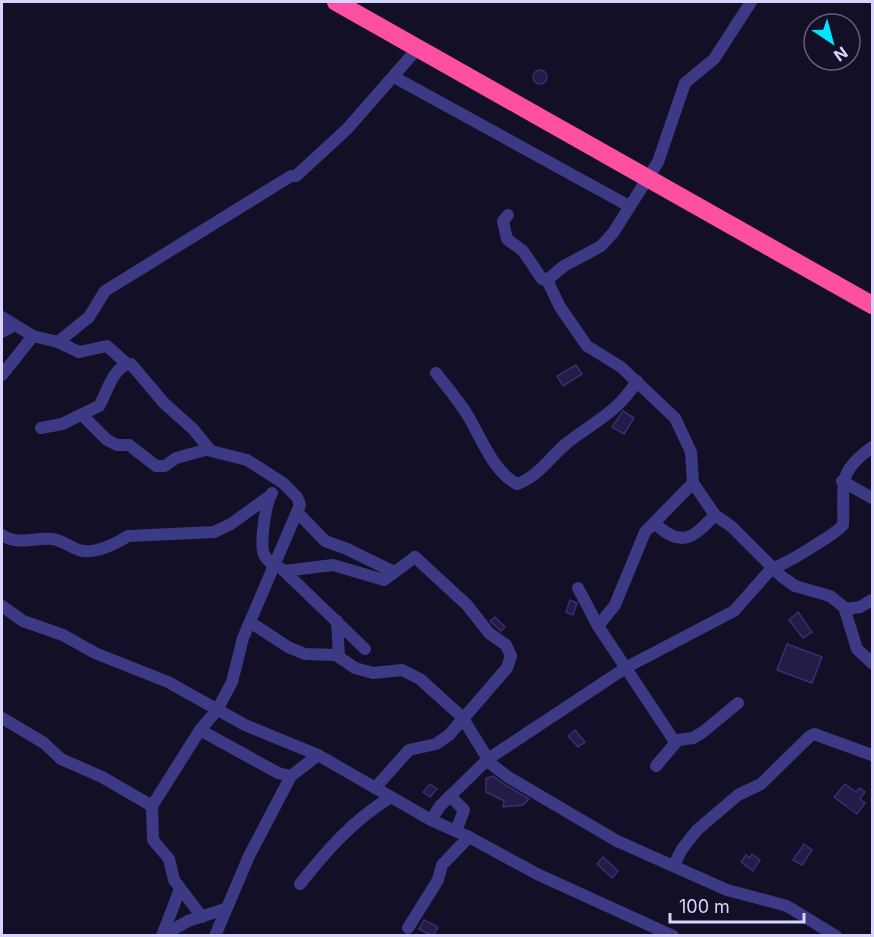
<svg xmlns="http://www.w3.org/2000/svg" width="874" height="937" viewBox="0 0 874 937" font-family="Inter,sans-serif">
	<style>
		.building { fill: #241b47; stroke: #3b2d73; stroke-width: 1.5 }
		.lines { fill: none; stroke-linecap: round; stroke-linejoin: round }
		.minor { stroke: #3d3a85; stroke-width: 12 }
		.highway { stroke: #ff4fa3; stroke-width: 18 }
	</style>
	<rect width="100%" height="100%" fill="#130f26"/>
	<g class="building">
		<circle cx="540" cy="77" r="7"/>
		<polygon points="576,365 582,374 563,386 557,376"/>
		<polygon points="623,411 634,418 624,434 612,427"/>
		<polygon points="570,600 577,603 573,615 566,612"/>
		<polygon points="798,612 812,632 803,638 789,620"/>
		<polygon points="495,617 505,627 501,631 490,621"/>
		<polygon points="787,644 822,657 812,683 777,670"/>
		<polygon points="575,730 585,742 578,747 568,736"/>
		<polygon points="493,776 504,784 529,799 523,805 503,807 504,801 486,792 486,778"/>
		<polygon points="430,784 437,789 430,797 423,792"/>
		<polygon points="845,784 856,792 860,788 865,792 860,799 865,803 857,814 834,797"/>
		<polygon points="804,844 812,850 802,865 793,860"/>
		<polygon points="752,854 760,860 753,871 741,862 746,855 749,858"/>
		<polygon points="603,857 618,871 612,878 597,864"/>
		<polygon points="424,920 438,927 433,936 419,929"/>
	</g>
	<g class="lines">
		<g class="minor">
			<polyline points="751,2 714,59 685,83 658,162 613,233 601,246 564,266 547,280 560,307 587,346 621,367 675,418 691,452 693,483 715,515 732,527 781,576 795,586 830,596 844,607 857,649 872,663"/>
			<polyline points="394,77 629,206"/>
			<polyline points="508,215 503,221 507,239 523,251 542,279 547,280"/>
			<polyline points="2,317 33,336 58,342 79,352 107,346 126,363"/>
			<polyline points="2,332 15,325"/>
			<polyline points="58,342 89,317 105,291 291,176 296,176 347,129 418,48"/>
			<path d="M436,373C446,385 456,398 465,411C480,434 491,470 517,484C538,477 550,457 567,443C595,421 617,413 637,381"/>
			<polyline points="2,375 33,336"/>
			<polyline points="82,415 107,440 117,445 129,445 156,466 165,466 176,458 209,449"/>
			<path d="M41,428L62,424L99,406C107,393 113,365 131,364L164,403L193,429L211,451L247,460L283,483L297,497L300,505L243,638L232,682L217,710L200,730L152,806L153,840L169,859L174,880L202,917"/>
			<polyline points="842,481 872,498"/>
			<path d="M272,493C265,505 261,538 263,551C264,558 270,562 275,567"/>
			<polyline points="298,513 325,541 347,549 394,572"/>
			<path d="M654,523C682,548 692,539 715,515"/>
			<path d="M2,535C18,546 34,537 52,539C62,540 70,547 79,550C93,555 116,544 128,536L214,532L231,524L271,495"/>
			<polyline points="282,569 365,649"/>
			<polyline points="284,571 333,565 384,580 415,557 467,605 489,633 506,645 511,656 507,668 449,735 436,744 409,750 375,788"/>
			<polyline points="578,588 598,626 675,742"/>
			<polyline points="2,606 23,621 63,635 95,653 168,682 245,725 318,755 431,820 469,837 537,874 673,936"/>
			<polyline points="845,609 860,607 872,600"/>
			<polyline points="337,621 339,657"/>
			<polyline points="250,622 288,647 305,654 336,655 355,668 373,673 402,670 420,679 462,717 491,764 508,777 617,841 727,890 787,906 836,936"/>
			<polyline points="598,626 615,605 645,532 693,483"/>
			<polyline points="2,718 44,743 61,759 102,777 152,806"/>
			<polyline points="200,730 278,773 291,776"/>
			<polyline points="656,766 678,740 693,738 703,732 738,703"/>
			<polyline points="450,796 464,810 456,831"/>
			<path d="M431,820L440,806L488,759L627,667L734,611L772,568C779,569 838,532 843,525C845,484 835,474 872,447"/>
			<polyline points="674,865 682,849 697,830 738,795 761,784 810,736 814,734 872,755"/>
			<path d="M300,884C328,849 353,820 391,797"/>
			<polyline points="408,928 438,880 442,865 469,837"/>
			<polyline points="162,936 188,921 225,909"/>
			<polyline points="162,936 180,889"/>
			<polyline points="215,936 249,856 291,776 318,755"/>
		</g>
		<polyline class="highway" points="336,2 872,305"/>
	</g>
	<rect width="874" height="937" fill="none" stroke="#d9d4ff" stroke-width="6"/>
	<g transform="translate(832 42) rotate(144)"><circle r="28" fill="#130f26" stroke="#625e7d" stroke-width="1.5"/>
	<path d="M0-4.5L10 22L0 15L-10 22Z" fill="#00e5ff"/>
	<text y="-9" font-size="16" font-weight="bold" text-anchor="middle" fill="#d9d4ff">N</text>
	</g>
	<path d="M670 913v9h134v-9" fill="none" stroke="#d9d4ff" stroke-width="3"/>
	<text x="679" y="913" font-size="18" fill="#d9d4ff" stroke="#130f26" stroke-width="4.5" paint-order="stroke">100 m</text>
</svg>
